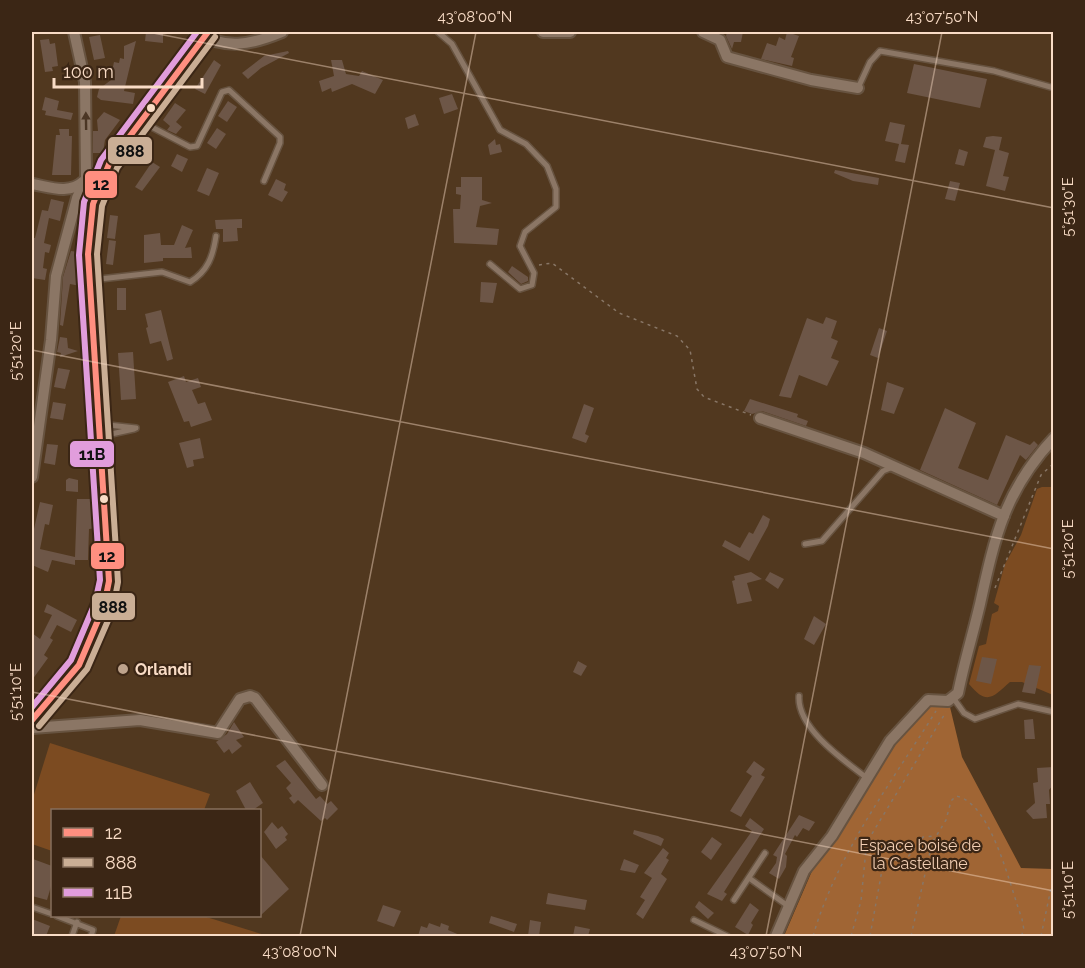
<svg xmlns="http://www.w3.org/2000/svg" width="1085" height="968" viewBox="0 0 1085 968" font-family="Raleway,sans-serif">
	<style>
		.green { fill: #7c4b21 }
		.forest { fill: #a06534 }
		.building { fill: #6d5647 }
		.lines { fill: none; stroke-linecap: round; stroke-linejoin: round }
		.lane-casing { stroke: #675340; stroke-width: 8 }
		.street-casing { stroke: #675340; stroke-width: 14 }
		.primary-casing { stroke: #675340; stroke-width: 18 }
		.path { stroke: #887666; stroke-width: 1.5; stroke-dasharray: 3 4.5; stroke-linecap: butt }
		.lane { stroke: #8b7665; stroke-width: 5 }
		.street { stroke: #8b7665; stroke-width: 10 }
		.primary { stroke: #89766a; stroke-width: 15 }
		.bus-1-casing { stroke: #3b2615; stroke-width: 10 }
		.bus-2-casing { stroke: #3b2615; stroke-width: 10 }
		.bus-3-casing { stroke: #3b2615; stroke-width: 10 }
		.bus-1 { stroke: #ff8f80; stroke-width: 6 }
		.bus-2 { stroke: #caae95; stroke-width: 6 }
		.bus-3 { stroke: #e19ddc; stroke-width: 6 }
		.oneway { fill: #4b3625 }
		.ticks { fill: none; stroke: #f9dcc6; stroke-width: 1.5; stroke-opacity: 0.45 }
		.bus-dot { fill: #f9dcc6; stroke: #3b2615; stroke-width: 2 }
		.poi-dot { fill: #bea38c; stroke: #3b2615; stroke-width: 2 }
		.labels { text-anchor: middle; stroke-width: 4.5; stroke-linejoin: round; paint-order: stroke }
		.poi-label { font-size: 16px; font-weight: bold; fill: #f9dcc6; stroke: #3b2615; text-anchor: start }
		.park-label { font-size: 16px; fill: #f2ceb3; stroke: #3b2615 }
		.line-badge { stroke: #3b2615; stroke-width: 2 }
		.pale-badge-label { font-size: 16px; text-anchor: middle; font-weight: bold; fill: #111 }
		.neatline { fill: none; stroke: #f9dcc6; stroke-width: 2 }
		.ticks-label { font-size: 15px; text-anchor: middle; fill: #f9dcc6 }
	</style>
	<rect width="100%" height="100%" fill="#51381f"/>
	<g class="green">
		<path d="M1042,487H1053V695L1022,682H1010C993,697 987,706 969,684L979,646L986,644L992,614L998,611L999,606L994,603L1005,564L1021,535L1037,489Z"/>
		<polygon points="50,743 210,794 204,810 52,810 52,851 32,844 32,801"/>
		<polygon points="121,916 203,916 268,936 114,936"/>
	</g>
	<polygon class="forest" points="927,702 950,707 962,757 1021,868 1053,869 1053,936 784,936 812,871 869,778"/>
	<g class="building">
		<polygon points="146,32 163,32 163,43 145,41"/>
		<polygon points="727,32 743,32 741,42 734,42 732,49 726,36"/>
		<polygon points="787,32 799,36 791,57 794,58 792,66 761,59 767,43 776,46 779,37 785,40"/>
		<polygon points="100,35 105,58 94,60 89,37"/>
		<polygon points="49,39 50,44 55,43 58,66 52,67 53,71 45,72 40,40"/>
		<polygon points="136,41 124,91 135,93 133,104 101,100 97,97 99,89 115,77 111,76 114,62 119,63 120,58 124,59 124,46"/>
		<polygon points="288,51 289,53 261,68 248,79 242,73 264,56"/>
		<polygon points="214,60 221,65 205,94 195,89"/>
		<polygon points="331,60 342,60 346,74 359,76 362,71 383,80 375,94 352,84 332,92 331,88 322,92 319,81 334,76"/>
		<polygon points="914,64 987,79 980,108 907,93"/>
		<polygon points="452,94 458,109 444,114 439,98"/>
		<polygon points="45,97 59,101 57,110 73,113 71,120 45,115 46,111 42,110"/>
		<polygon points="228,101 237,107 227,122 218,116"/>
		<polygon points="175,103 186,110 176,122 182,127 176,134 167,130 170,126 163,120"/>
		<polygon points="104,112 120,120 105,140 103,153 93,153 93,131 98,131 97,120"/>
		<polygon points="415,114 419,125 408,129 405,118"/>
		<polygon points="890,122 905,125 901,144 909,145 905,163 895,161 899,144 885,141"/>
		<polygon points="217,128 226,134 216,149 207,143"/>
		<polygon points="59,129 69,129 69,136 72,136 71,175 52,175 56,135 60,135"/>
		<polygon points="993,136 1002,137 999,150 1009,153 1003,176 1009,177 1005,191 986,186 995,150 983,147 986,137"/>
		<polygon points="495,139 496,145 500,144 502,152 490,155 488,145"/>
		<polygon points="959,149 968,152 964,166 955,164"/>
		<polygon points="177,154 188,159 182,172 171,166"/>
		<polygon points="152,162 160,167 142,191 135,187"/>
		<polygon points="207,168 219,173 209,196 197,191"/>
		<polygon points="835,170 879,178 878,185 853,181 834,173"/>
		<polygon points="461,177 482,177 482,200 492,203 480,206 476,227 499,229 497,245 454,243 453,209 460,209 461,195 456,194 456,187 461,187"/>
		<polygon points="276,179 286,184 284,190 288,192 282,202 268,195"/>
		<polygon points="950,181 960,183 955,201 945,199"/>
		<polygon points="51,199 64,202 60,221 49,218 44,243 51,245 49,253 45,252 43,268 47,269 45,280 32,278 32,238 35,238 42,210 48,211"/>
		<polygon points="110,215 118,216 115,239 107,238"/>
		<polygon points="242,219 242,228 237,228 238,241 223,242 223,229 216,229 215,220"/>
		<polygon points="182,225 193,230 185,248 191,247 192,258 163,258 163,261 144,263 144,235 160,233 161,245 174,245"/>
		<polygon points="109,240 116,241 113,265 106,264"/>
		<polygon points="71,251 78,252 80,286 70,284 63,326 60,325 63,277"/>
		<polygon points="512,266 528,277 528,281 521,284 508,272"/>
		<polygon points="481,282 497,283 493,303 480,302"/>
		<rect x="117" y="288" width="9" height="22"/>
		<polygon points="161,310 173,359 167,361 161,341 150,344 146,328 148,327 145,314"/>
		<polygon points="826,317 837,321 831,338 838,341 831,358 839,361 827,386 799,375 791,398 779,396 807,318 823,324"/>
		<polygon points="879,328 887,331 878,358 870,355"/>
		<polygon points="60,337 67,338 68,348 78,351 60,357 61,353 57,352"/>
		<polygon points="133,352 136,399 121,400 118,353"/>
		<polygon points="58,368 70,370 65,389 54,387"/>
		<polygon points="184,376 186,382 198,378 201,387 192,390 198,404 205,402 212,420 191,427 189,421 184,422 168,382"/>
		<polygon points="887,382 904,388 894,414 881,410"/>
		<polygon points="750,399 798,414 797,417 808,421 806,426 762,411 752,414 744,411"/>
		<polygon points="53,402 66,404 63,420 50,418"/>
		<polygon points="584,404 594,408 585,434 589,436 586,443 572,438"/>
		<polygon points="945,408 976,423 958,468 988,480 1006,435 1030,445 1034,441 1038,445 1026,460 1020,455 997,505 920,470"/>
		<polygon points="200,438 204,458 193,460 194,466 187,468 179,443"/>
		<polygon points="47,444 58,445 55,465 44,463"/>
		<polygon points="69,478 78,480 78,492 66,491 66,480"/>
		<polygon points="77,499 94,499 96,528 89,529 88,560 75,560 75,565 52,560 48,572 32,565 32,538 40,502 53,505 49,525 45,524 40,549 75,557"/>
		<polygon points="763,515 770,519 768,526 749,561 722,546 725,540 740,548 749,532 753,534"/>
		<polygon points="751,572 762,579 747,583 752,601 737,604 732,581 735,580 734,576"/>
		<polygon points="770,572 784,579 778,589 765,580"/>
		<polygon points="47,604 77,620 71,632 57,625 50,638 53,640 44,655 48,658 32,680 32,633 40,639 52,615 44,612"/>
		<polygon points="814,616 826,624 814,645 804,639"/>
		<polygon points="982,657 997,659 991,684 976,681"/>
		<polygon points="578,661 587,666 581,676 573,672"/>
		<polygon points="1029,665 1041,666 1035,694 1022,692"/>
		<polygon points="1033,719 1035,739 1025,739 1024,720"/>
		<polygon points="234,722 244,737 236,740 242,746 232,754 229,749 224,753 216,742 227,734"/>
		<polygon points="285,760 316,799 320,796 327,804 331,801 338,809 327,820 325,818 321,821 298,800 294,804 289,798 292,796 286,788 291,783 276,766"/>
		<polygon points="754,761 765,769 761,775 765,777 741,817 730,811 752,776 746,772"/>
		<polygon points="1053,767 1053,785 1049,790 1050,804 1046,804 1047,818 1033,819 1026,811 1035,803 1033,783 1038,782 1037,768"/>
		<polygon points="250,782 263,803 253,810 246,810 236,791"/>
		<polygon points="799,815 815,822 809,831 803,828 797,837 795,835 785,854 787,856 786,867 779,879 769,873 776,863 777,857 773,855"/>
		<polygon points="750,818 764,829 724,892 727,894 722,901 707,894 752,831 745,826"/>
		<polygon points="272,822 278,829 282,826 288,834 285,837 287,840 276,849 264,832"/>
		<polygon points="634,830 658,836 664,839 661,846 633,834"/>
		<polygon points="712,837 722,844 711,860 701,852"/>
		<polygon points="663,848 669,853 666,858 669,860 661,874 667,879 643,919 636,914 645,900 640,897 652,878 644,873"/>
		<polygon points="260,855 289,889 260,916"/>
		<polygon points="33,859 52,866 52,883 47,900 32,896"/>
		<polygon points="624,859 639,865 635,873 620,870"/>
		<polygon points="548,893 587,900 585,910 546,904"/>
		<polygon points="699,901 714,913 708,919 695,907"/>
		<polygon points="750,903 759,910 751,923 753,925 748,935 735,927"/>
		<polygon points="383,905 401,911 394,927 377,921"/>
		<polygon points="491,916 517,924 514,932 489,923"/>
		<polygon points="32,919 50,926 46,936 32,936"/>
		<polygon points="530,920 541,922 539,936 528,936"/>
		<polygon points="429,923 440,927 441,923 449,926 448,930 462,936 418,936 421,926 427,928"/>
		<polygon points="575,926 590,929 588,936 573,936"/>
	</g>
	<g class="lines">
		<g class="lane-casing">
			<g id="lane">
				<polyline points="438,32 452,44 500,130 526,144 547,166 556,189 556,207 525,232 520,246 534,273 532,285 520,289 490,264"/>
				<polyline points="858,88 870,62 880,51 994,71 1054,88"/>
				<polyline points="142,122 190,147 197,146 222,92 229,90 280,137 280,143 264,181"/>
				<path d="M91,280L162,272L190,282C208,271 213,256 216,236"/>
				<polyline points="99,424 136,428"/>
				<polyline points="102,436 134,429"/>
				<polyline points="805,544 822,541 883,471 893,467"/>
				<path d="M799,696C797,728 843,760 867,778"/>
				<polyline points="954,699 964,713 975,719 1018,704 1054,712"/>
				<polyline points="749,878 788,906"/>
				<polyline points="734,900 765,853"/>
				<polyline points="32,907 52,914"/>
				<polyline points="57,916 93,930 91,936"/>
				<polyline points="694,920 727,936"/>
				<polyline points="72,936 77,922"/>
			</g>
		</g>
		<g class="street-casing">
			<g id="street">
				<path d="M195,32C225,50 251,45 282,32"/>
				<polyline points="543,32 570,32"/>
				<polyline points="703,32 720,40 727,57 811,80 858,88"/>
				<path d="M32,184C50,187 69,195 84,181"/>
				<polyline points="760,418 864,453 1004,516"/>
				<polyline points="32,477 51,340 56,276 77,198 86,179 85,82 74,32"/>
				<polyline points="32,728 140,720 218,733 240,699 250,696 255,698 322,785"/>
				<path d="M776,936L804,871L832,836L890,741L928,700L948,701L958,693C964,663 973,634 980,604C995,536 1005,490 1054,438"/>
			</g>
		</g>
		<g class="primary-casing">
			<polyline id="primary" points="32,720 79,665 104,606 109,581 88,254 93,204 109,164 208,32"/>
		</g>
		<g class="path">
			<polyline points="539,265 552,263 619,313 677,336 690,350 697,389 704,397 751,415"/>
			<polyline points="995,588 1041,475 1054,463"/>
			<path d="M813,936C837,854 891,783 936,711"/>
			<polyline points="851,936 861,901 866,849 870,837 946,712"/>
			<polyline points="870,936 884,859 905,861 923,837 934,836"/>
			<path d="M911,936L932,843L946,820L951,801L956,796C992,803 1010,887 1022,919L1024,930L1021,936"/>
			<polyline points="1041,936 1054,874"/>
		</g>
		<use href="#lane" class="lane"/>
		<use href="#street" class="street"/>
		<use href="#primary" class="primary"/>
		<g class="bus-1-casing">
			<polyline id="bus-1" points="32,720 79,665 104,606 109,581 88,254 93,204 109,164 208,32"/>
		</g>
		<g class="bus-2-casing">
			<polyline id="bus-2" points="39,726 87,669 113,609 118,582 97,254 102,206 117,168 215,37"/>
		</g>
		<g class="bus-3-casing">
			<polyline id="bus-3" points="32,707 71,660 95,603 100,580 79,255 84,202 101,160 197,32"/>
		</g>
		<use href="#bus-1" class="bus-1"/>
		<use href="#bus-2" class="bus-2"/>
		<use href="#bus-3" class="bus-3"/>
	</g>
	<defs><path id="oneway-solid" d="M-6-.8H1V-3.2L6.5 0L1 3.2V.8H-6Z" transform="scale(1.5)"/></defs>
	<use class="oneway" href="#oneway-solid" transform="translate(86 121) rotate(-91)"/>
	<path class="ticks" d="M148,32L1054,208M32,350L1054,549M32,692L1054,891M300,936L476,32M766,936L942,32"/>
	<g class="bus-dot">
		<circle cx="151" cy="108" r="5"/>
		<circle cx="104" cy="499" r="5"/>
	</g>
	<circle class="poi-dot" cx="123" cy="669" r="6"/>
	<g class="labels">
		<g class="poi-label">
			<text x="135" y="675">Orlandi</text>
		</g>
		<g class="park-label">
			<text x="920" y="851">Espace boisé de<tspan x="920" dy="18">la Castellane</tspan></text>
		</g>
	</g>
	<g class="line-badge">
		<rect x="107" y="136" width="46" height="29" rx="6" fill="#caae95"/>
		<rect x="84" y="170" width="34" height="29" rx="6" fill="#ff8f80"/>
		<rect x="69" y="440" width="46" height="28" rx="6" fill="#e19ddc"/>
		<rect x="90" y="542" width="35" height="28" rx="6" fill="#ff8f80"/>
		<rect x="91" y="592" width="45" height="29" rx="6" fill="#caae95"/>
	</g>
	<g class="pale-badge-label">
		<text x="130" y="157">888</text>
		<text x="101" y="190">12</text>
		<text x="92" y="460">11B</text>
		<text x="107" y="562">12</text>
		<text x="113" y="613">888</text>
	</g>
	<rect width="1085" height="968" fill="none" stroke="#3b2615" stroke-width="66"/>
	<rect x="51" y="809" width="210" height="108" fill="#3b2615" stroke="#876f5c" stroke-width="1.5"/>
	<rect x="63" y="828" width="30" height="9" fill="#ff8f80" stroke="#876f5c" stroke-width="1.5"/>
	<text x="105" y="839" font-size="18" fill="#f9dcc6">12</text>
	<rect x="63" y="858" width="30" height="9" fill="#caae95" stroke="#876f5c" stroke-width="1.5"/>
	<text x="105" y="869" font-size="18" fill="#f9dcc6">888</text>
	<rect x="63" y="888" width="30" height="9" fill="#e19ddc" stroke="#876f5c" stroke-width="1.5"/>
	<text x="105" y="899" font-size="18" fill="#f9dcc6">11B</text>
	<path d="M54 78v9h148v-9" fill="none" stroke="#f9dcc6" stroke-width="3"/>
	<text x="63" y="78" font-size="18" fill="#f9dcc6" stroke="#3b2615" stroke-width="4.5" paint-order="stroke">100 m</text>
	<rect x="33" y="33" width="1019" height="902" class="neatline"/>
	<g class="ticks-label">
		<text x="475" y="22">43°08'00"N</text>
		<text x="942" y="22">43°07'50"N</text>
		<text transform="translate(1068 207) rotate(-90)" y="5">5°51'30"E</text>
		<text transform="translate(16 351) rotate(-90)" y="5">5°51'20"E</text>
		<text transform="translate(1068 549) rotate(-90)" y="5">5°51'20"E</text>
		<text transform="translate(16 692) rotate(-90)" y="5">5°51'10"E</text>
		<text transform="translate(1068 890) rotate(-90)" y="5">5°51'10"E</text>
		<text x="300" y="957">43°08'00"N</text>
		<text x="766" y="957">43°07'50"N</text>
	</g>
</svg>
